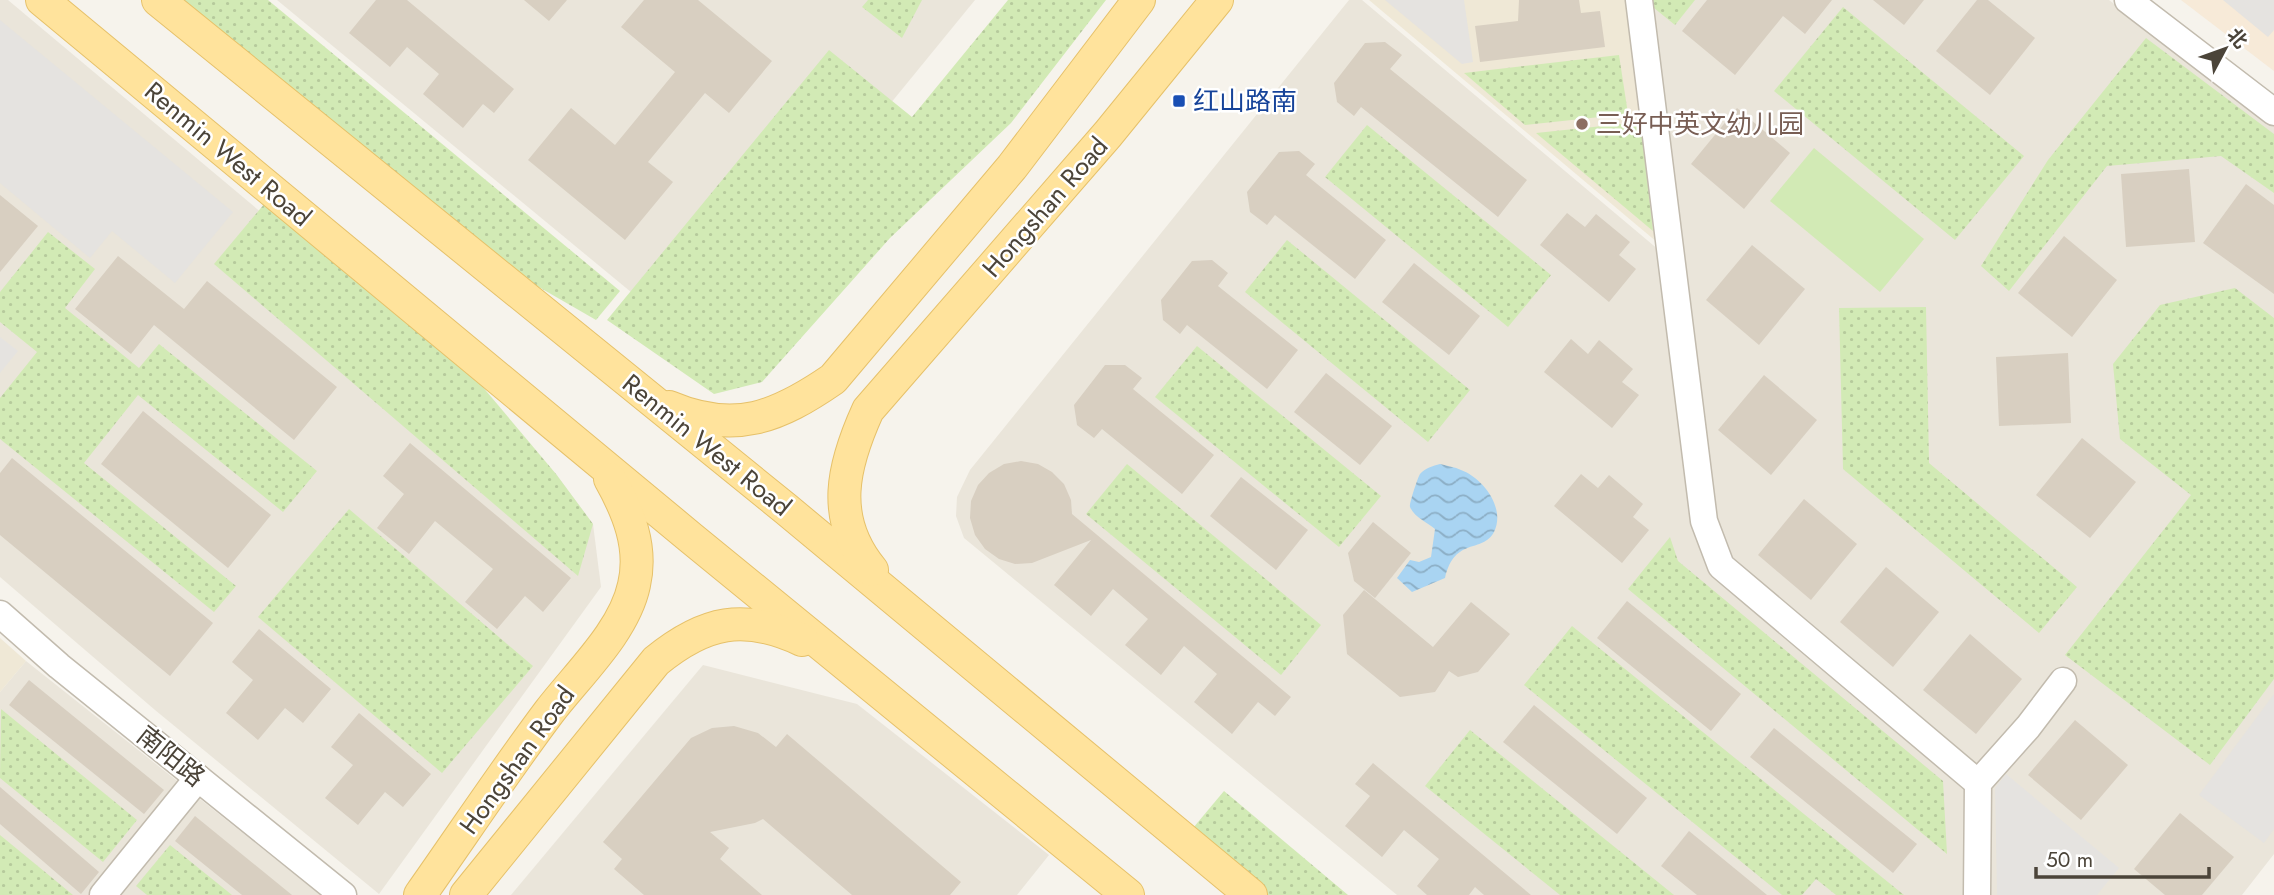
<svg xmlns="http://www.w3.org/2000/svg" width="2274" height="895" viewBox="0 0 2274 895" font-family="Jost,'Noto Sans SC',sans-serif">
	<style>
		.residential { fill: #eae5da }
		.commercial { fill: #f7ead8 }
		.education { fill: #efe8d6 }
		.grass { fill: url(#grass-dots) }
		.pitch { fill: #d2eab5 }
		.parking { fill: #e5e3e0 }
		.water { fill: url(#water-waves) }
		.building { fill: #d8cfc1 }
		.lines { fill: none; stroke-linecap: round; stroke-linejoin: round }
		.minor-casing { stroke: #c2bbae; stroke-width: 29 }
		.major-casing { stroke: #e6c16a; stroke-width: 34 }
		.minor { stroke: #fff; stroke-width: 26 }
		.major { stroke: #ffe39c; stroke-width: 32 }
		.transit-dot { fill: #1a4fb4; stroke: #fff; stroke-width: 2.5 }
		.education-dot { fill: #8d6e63; stroke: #fff; stroke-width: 2.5 }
		.labels { text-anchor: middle; stroke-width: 5; stroke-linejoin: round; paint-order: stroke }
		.transit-label { font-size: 26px; fill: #164399; stroke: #fff; text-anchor: start }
		.education-label { font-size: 26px; fill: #785e54; stroke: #fff; text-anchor: start }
		.street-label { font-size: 26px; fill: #4b4439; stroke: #fff }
	</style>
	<defs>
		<pattern id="grass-dots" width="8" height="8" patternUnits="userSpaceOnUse" patternTransform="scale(1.75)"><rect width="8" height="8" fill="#d2eab5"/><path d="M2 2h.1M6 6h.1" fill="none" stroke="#b6ca9c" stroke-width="1.8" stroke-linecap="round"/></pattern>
		<pattern id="water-waves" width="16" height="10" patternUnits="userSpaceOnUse" patternTransform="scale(1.75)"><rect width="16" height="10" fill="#a9d4f2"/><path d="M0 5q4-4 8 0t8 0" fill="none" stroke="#8caec5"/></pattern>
	</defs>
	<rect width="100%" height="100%" fill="#f6f3ec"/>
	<g class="residential">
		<polygon points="0,0 8,0 443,365 556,474 593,524 601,587 379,894 155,710 0,577"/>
		<polygon points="277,0 975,0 694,344"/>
		<polygon points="1349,0 1362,0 1666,256 1716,567 1971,786 1970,895 1397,895 964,538 956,516 957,497 970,470"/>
		<polygon points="1645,0 2109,0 2274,124 2274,854 2242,895 1982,895 1981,789 1725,562 1710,519"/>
		<polygon points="26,661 321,895 0,895 0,692"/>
		<polygon points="703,665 857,704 1049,855 1017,895 511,895"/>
	</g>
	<polygon class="commercial" points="2181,0 2274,0 2274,71"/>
	<g class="education">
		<polygon points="1369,0 1632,0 1664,248"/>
		<polygon points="0,638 26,661 0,692"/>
	</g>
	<g class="grass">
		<polygon points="174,0 268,0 620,291 596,320 466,245"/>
		<polygon points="868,0 922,0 902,38 862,7"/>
		<polygon points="1008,0 1106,0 1011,123 890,238 762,382 714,394 607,320 829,50 912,117"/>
		<polygon points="1653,0 1695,0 1675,25 1654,8"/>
		<polygon points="1843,7 2024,156 1955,240 1774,91"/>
		<polygon points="2146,38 2274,134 2274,193 2221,156 2107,166 2009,291 1981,266 2048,160"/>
		<polygon points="1619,55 1628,114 1525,125 1464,73"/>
		<polygon points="1641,122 1653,231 1536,133"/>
		<polygon points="1367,125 1551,275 1508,327 1325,177"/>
		<polygon points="275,191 455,354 556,474 593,524 578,576 214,264"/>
		<polygon points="48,232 95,269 65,308 139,368 159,344 317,471 283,512 138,395 84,463 236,586 214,612 0,439 0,398 37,352 0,322 0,292"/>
		<polygon points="1287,240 1470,390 1428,442 1245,292"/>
		<polygon points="2235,288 2274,318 2274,679 2210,765 2065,655 2191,495 2120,439 2113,364 2160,305"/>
		<polygon points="1926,307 1929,463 2077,587 2039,633 1843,469 1839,308"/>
		<polygon points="1197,346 1381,496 1339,547 1155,397"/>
		<polygon points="1127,464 1321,625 1281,675 1086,514"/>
		<polygon points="349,509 533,666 442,773 258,617"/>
		<polygon points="1670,537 1678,561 1943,781 1947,854 1628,589"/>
		<polygon points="1572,626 1904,895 1836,895 1816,879 1802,895 1782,895 1524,685"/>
		<polygon points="1,709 137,820 103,862 0,778"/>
		<polygon points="1470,730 1674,895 1560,895 1425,786"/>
		<polygon points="1224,791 1348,895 1262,895 1188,834"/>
		<polygon points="0,835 73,895 0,895"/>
		<polygon points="170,845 232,895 147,895 136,886"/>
	</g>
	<polygon class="pitch" points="1814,148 1924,239 1880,292 1770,201"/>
	<g class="parking">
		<polygon points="1385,0 1464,0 1473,62 1462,64"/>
		<polygon points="2223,0 2274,0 2274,30 2268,37"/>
		<polygon points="0,20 233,212 175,283 112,231 90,258 0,183"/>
		<polygon points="0,337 18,351 0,373"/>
		<polygon points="2274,694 2274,829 2264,843 2199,795"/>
		<polygon points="2006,774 2119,868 2097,895 1997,895 1995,788"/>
	</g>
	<path class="water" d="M1440,464C1447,466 1455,467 1461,470C1483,478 1506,508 1494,532C1482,554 1455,536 1445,578L1412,592L1397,578L1410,560L1419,562L1431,557L1435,529C1428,523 1414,517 1410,507C1409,504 1418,477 1420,474C1425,468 1433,466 1440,464Z"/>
	<g class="building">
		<polygon points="376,0 407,0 514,89 494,113 483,104 463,128 423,94 439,74 407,47 390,67 349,33"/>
		<polygon points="524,0 567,0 549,21"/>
		<polygon points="644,0 698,0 772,61 729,113 705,93 648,162 673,182 625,240 528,160 571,108 615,145 675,72 621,27"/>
		<polygon points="1519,0 1579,0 1581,13 1600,11 1605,47 1480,62 1475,26 1518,21"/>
		<polygon points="1707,0 1832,0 1805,34 1783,16 1735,75 1682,31"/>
		<polygon points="1873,0 1924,0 1904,25"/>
		<polygon points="1977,0 1988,0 2035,38 1990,95 1936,51"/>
		<polygon points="1385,42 1402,55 1390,69 1527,180 1498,217 1361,107 1354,116 1337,102 1334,83 1365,43"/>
		<polygon points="1737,108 1790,153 1744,209 1691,164"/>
		<polygon points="1299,151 1315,164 1306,175 1386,240 1355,279 1275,215 1267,225 1250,212 1247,192 1279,152"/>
		<polygon points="2189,169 2195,242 2126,247 2121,174"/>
		<polygon points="2246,184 2274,205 2274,294 2203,243"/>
		<polygon points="0,195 38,226 0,272"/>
		<polygon points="1567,213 1585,227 1596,214 1630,242 1619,255 1636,269 1609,302 1540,245"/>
		<polygon points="2064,236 2117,280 2072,337 2018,293"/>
		<polygon points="1752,245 1805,289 1759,345 1706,300"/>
		<polygon points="118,256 184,309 207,281 337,387 294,440 154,325 131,354 75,309"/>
		<polygon points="1212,260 1228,273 1218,286 1298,350 1267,389 1187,325 1180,334 1163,320 1161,300 1192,261"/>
		<polygon points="1414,263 1480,316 1449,355 1382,302"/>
		<polygon points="1571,339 1588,354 1599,340 1633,369 1622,382 1639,395 1612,428 1544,372"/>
		<polygon points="2068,353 2071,423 1999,426 1996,357"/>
		<polygon points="1105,365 1125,365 1142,378 1133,389 1214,455 1182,494 1102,429 1094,438 1077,425 1074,405"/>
		<polygon points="1326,373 1392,426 1360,465 1294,412"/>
		<polygon points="1764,375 1817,420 1771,475 1718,430"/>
		<polygon points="143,411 271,515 228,568 101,464"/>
		<polygon points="2082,438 2136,482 2090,538 2036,495"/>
		<polygon points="410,443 571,578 543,612 525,596 497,629 465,602 493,569 435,521 409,554 377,528 404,494 383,476"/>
		<polygon points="12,458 213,623 170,676 0,535 0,473"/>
		<polygon points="1021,461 1038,464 1052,472 1064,484 1071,500 1072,514 1291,697 1275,716 1258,702 1232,734 1194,702 1217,674 1184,646 1161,675 1125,645 1148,619 1113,589 1091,616 1054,585 1091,540 1032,563 1015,564 999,559 985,549 975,535 970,518 971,501 978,485 989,473 1004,464"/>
		<polygon points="1581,474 1598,488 1609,475 1643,504 1633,517 1649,530 1622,563 1554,506"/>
		<polygon points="1241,477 1308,530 1276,570 1210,516"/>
		<polygon points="1804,499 1857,544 1811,600 1758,555"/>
		<polygon points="1373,522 1411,553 1375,598 1354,581 1348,553"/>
		<polygon points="1886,567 1939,612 1893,667 1840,622"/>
		<polygon points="1364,590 1433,647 1471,602 1510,634 1478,672 1458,677 1449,671 1435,692 1400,697 1347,654 1343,615"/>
		<polygon points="1627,601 1741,694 1711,731 1597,638"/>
		<polygon points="259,629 331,689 303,723 285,708 258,740 226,713 253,680 232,662"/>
		<polygon points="1970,634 2022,679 1976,734 1923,690"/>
		<polygon points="29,680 164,790 144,814 9,705"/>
		<polygon points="1534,705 1647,798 1617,834 1503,742"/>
		<polygon points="359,713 431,774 403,807 385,792 358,825 325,798 353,765 331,747"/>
		<polygon points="2075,720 2128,765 2081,820 2028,775"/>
		<polygon points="734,726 758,733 776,747 787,734 961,882 950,895 852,895 763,819 755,823 710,832 729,848 720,859 762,895 644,895 614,869 622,859 603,842 691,738 712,728"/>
		<polygon points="1774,728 1917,844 1893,873 1750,757"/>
		<polygon points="1373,763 1531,895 1484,895 1475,887 1469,895 1427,895 1417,886 1439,859 1404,830 1382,857 1345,826 1370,796 1355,784"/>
		<polygon points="0,787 99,872 81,894 0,824"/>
		<polygon points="2180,813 2234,857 2202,895 2165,895 2134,869"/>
		<polygon points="195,816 292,895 242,895 175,841"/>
		<polygon points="1689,831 1767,895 1697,895 1661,866"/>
	</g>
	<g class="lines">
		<g class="minor-casing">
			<g id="minor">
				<polyline points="1639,0 1704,521 1721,566 1978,783"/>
				<polyline points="2128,0 2274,112"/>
				<polyline points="0,614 59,666 343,895"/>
				<polyline points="103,895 198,778"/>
				<polyline points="1977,895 1978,783 2028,727 2063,681"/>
			</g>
		</g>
		<g class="major-casing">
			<g id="major">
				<polyline points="42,0 691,538 1128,895"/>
				<polyline points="158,0 786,509 1251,895"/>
				<path d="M669,407C735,435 778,417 833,379L1012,167L1139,0"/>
				<path d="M872,570C829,518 843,465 868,410L1108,134L1217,0"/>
				<path d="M420,895C463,834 504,772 549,712C578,674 624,632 634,585C643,547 628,511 610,479"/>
				<path d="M466,895L656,661C705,621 744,613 802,640"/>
			</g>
		</g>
		<use href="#minor" class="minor"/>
		<use href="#major" class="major"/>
	</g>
	<rect class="transit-dot" x="1172" y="94" width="14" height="14" rx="3.5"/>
	<circle class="education-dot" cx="1582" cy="124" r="7"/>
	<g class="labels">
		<g class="transit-label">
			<text x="1193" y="110">红山路南</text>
		</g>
		<g class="education-label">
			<text x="1596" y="133">三好中英文幼儿园</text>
		</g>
		<g class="street-label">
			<text transform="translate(228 154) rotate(40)" y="9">Renmin West Road</text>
			<text transform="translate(1045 207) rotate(-49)" y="9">Hongshan Road</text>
			<text transform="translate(707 445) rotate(39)" y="9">Renmin West Road</text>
			<text transform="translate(171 756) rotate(39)" y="9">南阳路</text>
			<text transform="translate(517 760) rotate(-54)" y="9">Hongshan Road</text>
		</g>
	</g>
	<g transform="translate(2225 49) rotate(49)" stroke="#ffffff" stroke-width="5" paint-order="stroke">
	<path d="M0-5L12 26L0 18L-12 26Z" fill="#4b4439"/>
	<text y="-10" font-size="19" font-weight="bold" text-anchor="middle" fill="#4b4439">北</text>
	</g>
	<path d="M2036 867v10h173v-10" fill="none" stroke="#4b4439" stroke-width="3.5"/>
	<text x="2046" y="867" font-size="21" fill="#4b4439" stroke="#ffffff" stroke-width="5" paint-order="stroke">50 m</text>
</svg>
